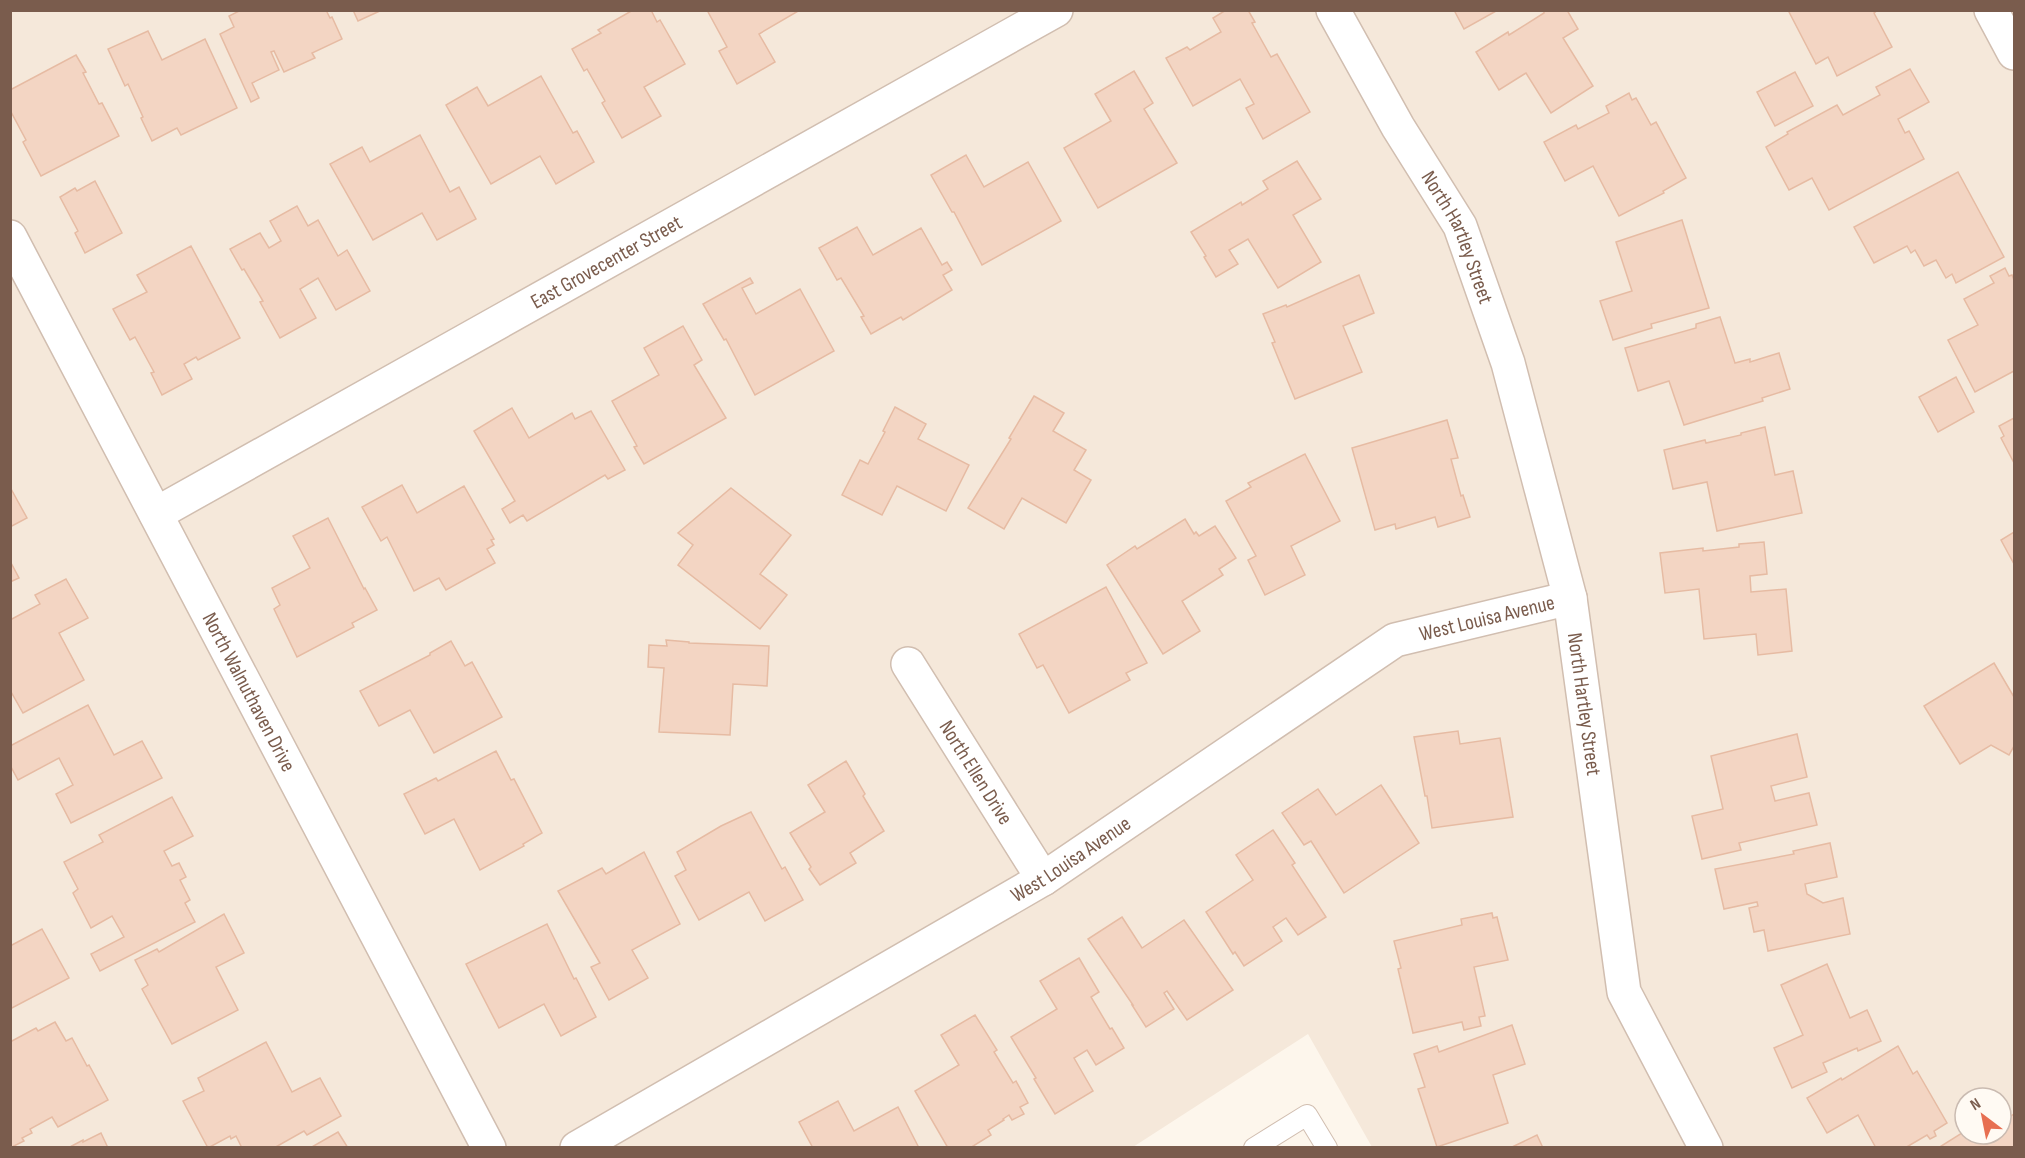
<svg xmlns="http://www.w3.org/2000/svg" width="2025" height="1158" viewBox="0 0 2025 1158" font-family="'Sofia Sans Condensed',sans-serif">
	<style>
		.residential { fill: #f5e8da; fill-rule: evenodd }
		.building { fill: #f3d5c3; stroke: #e6bba3; stroke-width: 1.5 }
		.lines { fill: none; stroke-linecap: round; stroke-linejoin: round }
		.lane-casing { stroke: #d1beb0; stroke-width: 22 }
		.street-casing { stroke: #d1beb0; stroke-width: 36 }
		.lane { stroke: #fff; stroke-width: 20 }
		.street { stroke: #fff; stroke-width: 33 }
		.labels { text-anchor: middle; stroke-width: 4.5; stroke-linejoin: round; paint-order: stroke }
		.street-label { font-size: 21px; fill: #7a5c4d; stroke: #fffaf3 }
	</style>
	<rect width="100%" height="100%" fill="#fdf6ec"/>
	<path class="residential" d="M10,11H2014V1147H1372L1308,1034L1133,1147H11ZM1965,1098H2001V1134H1965Z"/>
	<g class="building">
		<polygon points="241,10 326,10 330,18 332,17 342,39 312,53 315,58 284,72 274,51 271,52 279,70 252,83 259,98 251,102 220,34 234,27 229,16"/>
		<polygon points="353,10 382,10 358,21"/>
		<polygon points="633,10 651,10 657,22 660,20 685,64 644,87 661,116 622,138 602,103 605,101 587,69 584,71 572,49 601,33 598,30"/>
		<polygon points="707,10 800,10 759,34 775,62 737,84 719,51 727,47"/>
		<polygon points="1226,10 1248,10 1255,22 1252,23 1271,57 1277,54 1310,112 1263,139 1246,108 1254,104 1240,79 1193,106 1166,58 1187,47 1190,50 1221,32 1213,18"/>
		<polygon points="1454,10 1498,10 1464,29"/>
		<polygon points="1544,10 1567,10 1578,29 1563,38 1593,86 1551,113 1526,73 1499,90 1476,52 1508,32 1509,35 1544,13"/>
		<polygon points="1788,10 1878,10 1874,13 1892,47 1837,76 1828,57 1816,64"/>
		<polygon points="148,31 162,60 205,39 237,108 181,135 177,128 152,141 141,118 143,117 128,84 125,86 108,49"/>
		<polygon points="76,55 86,72 83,73 99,104 102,103 119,136 41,176 23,142 26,140 10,110 10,90"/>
		<polygon points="1910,69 1929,102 1898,119 1905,133 1909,131 1924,159 1829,210 1812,178 1789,190 1766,147 1788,134 1787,132 1837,105 1843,115 1880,95 1876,87"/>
		<polygon points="1134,71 1153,103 1144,109 1177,163 1098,208 1064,148 1111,121 1095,94"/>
		<polygon points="1795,72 1813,106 1775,126 1757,92"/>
		<polygon points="541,76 573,133 577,131 594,162 556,184 540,156 491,184 446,105 477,87 488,106"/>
		<polygon points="1629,93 1632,100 1636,98 1651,125 1656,122 1686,178 1663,191 1664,193 1619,216 1593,166 1565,181 1544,142 1576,125 1578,129 1609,113 1606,106"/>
		<polygon points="420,135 450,192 459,187 476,219 437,240 422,213 373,240 330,164 362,147 370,162"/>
		<polygon points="966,155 984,187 1028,162 1061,221 982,265 954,212 952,212 931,175"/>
		<polygon points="1297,161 1321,199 1293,215 1321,262 1278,288 1248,239 1229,250 1238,264 1216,277 1204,257 1206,256 1191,232 1241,202 1242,205 1268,189 1263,181"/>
		<polygon points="1958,172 2004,257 1956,283 1952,274 1946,278 1936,260 1924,266 1915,250 1911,253 1907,246 1874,263 1854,227"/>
		<polygon points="95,181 122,233 85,253 75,233 78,231 60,197 75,188 77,191"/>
		<polygon points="297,206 308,226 318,220 338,256 347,250 370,291 336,310 318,278 300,289 316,318 280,338 260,302 263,301 244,269 242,270 230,249 260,233 269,248 281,241 270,221"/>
		<polygon points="1682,220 1709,308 1651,324 1652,328 1613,340 1600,301 1632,291 1616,242"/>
		<polygon points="857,227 873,255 921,228 942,265 947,262 952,270 943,275 952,290 903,320 901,317 871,334 861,317 864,316 841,278 837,280 819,248"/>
		<polygon points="191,246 240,338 198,360 196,357 184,364 192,379 162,395 151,373 154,372 135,337 130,340 113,309 147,292 137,275"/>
		<polygon points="2005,268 2009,276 2012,275 2014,280 2014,371 1975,392 1948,340 1978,325 1964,299 1994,283 1990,276"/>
		<polygon points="1359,275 1374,313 1343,326 1362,372 1295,399 1272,343 1275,342 1263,314 1286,305 1287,307"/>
		<polygon points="750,278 753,283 742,288 756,314 800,289 834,351 755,395 726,339 724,340 703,304"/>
		<polygon points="1720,317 1735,363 1750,359 1750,362 1779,353 1790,389 1762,398 1763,401 1684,425 1669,381 1638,391 1625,348 1696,328 1696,324"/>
		<polygon points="683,326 702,360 694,365 726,418 644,464 634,447 637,446 612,401 659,375 644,348"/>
		<polygon points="1956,377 1974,412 1938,432 1919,397"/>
		<polygon points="1034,396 1064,413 1053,431 1086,450 1074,470 1091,480 1066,523 1022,498 1004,529 968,508 1011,439 1009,438"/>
		<polygon points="895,407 926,424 918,439 969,465 946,511 897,486 882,515 842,495 860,460 868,464 885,432 883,431"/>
		<polygon points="512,408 529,438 572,413 575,419 591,411 625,470 608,479 605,475 527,521 523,515 510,523 502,509 515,501 474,431"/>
		<polygon points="2014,418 2014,463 2001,438 2004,436 1999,426"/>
		<polygon points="1447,420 1458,458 1451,459 1461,496 1463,495 1470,517 1438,527 1435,517 1396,529 1395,524 1375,530 1352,448"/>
		<polygon points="1765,427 1775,475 1793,471 1802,513 1717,531 1707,482 1673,489 1664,450 1705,440 1706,443 1741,435 1741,433"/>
		<polygon points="1305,454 1340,521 1291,546 1305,575 1265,595 1248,560 1256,556 1226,501 1251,487 1248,483"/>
		<polygon points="402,485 417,513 464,486 494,539 491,540 494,545 487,549 495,563 446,590 439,578 414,591 387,537 381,541 362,507"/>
		<polygon points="10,487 27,518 10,527"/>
		<polygon points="731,488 791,535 760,574 787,595 760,629 678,565 693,545 678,533"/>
		<polygon points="328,518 364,589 365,588 377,610 352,623 354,627 297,657 274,609 280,605 272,588 310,568 293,536"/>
		<polygon points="1185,519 1194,534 1196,532 1199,536 1215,526 1236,558 1219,569 1223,575 1182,601 1200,631 1163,654 1107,565 1135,546 1137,549"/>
		<polygon points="2014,532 2014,564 2001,540"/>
		<polygon points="1764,542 1767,574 1750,576 1751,592 1786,589 1792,651 1758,655 1756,634 1704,639 1699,589 1665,593 1660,553 1703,548 1703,551 1739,547 1739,544"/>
		<polygon points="10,561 19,578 10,582"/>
		<polygon points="66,579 88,618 59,633 84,680 23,713 10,690 10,620 40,604 35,595"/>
		<polygon points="1106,587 1147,663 1126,673 1130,680 1069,713 1043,665 1037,668 1019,634"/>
		<polygon points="666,640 689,642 689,643 769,646 767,686 733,684 730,735 659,732 664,668 648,667 649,645 667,646"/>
		<polygon points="451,641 465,666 472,662 502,717 434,753 410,710 379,726 360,691 430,655 430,653"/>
		<polygon points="1994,663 2014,697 2014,746 2009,755 1991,745 1960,764 1924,706"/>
		<polygon points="88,705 114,755 142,741 162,778 71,823 56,794 73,785 59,758 18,780 10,765 10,746"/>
		<polygon points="1458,731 1460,744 1500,738 1513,817 1432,828 1427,796 1425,796 1414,737"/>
		<polygon points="1797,734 1807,777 1771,786 1775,801 1809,793 1817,825 1739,843 1741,850 1702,859 1692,816 1723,809 1711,756"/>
		<polygon points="496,751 511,780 514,779 542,833 523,844 524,846 480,870 454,819 425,834 404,794 436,778 438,781"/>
		<polygon points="846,761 865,794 863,796 884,831 850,853 856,863 820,885 809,869 811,867 790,833 825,812 808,785"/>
		<polygon points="1381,785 1419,843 1344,893 1311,841 1304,845 1282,813 1318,789 1336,815"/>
		<polygon points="172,797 193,836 164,851 172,866 179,863 186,877 180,880 190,900 185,903 195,922 100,971 91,954 124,937 112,916 91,928 73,893 78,889 64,862 103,842 99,835"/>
		<polygon points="751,812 782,869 785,867 803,900 765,921 749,892 699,920 675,876 686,870 677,852 721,826"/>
		<polygon points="1273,830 1295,863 1292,865 1326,917 1298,935 1286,918 1273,927 1282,941 1244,966 1235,952 1233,954 1206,912 1253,880 1236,855"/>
		<polygon points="1830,843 1837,877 1805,884 1807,894 1823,903 1843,898 1850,934 1768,951 1764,930 1754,932 1749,908 1758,906 1757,902 1724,909 1715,869 1794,854 1793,851"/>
		<polygon points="644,852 680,924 632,950 648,978 609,1000 591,967 600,963 558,891 602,868 606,874"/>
		<polygon points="1492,913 1493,918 1497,917 1508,960 1474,967 1485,1016 1479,1017 1481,1026 1464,1030 1462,1022 1413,1033 1398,969 1401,968 1394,941 1462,925 1461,919"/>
		<polygon points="224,914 244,953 216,967 238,1010 172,1044 142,989 148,985 135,960 157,949 159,952"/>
		<polygon points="1122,917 1142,948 1184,920 1233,990 1187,1020 1167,991 1164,993 1174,1009 1146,1027 1132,1005 1133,1005 1088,939"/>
		<polygon points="547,924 574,979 576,978 596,1017 561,1036 544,1004 499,1028 466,964"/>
		<polygon points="42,929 69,978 10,1009 10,946"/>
		<polygon points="1079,958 1099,992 1091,997 1110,1029 1112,1028 1124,1048 1096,1065 1087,1050 1074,1058 1093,1091 1055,1114 1034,1079 1036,1078 1011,1037 1057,1009 1040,981"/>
		<polygon points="1827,964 1850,1018 1867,1010 1881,1041 1858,1051 1857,1048 1823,1063 1827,1072 1792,1088 1774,1048 1803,1035 1781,985"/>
		<polygon points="975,1015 997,1050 994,1052 1013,1083 1016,1081 1028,1103 1020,1107 1024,1114 1012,1120 1009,1115 1003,1119 1004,1120 988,1130 991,1135 970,1148 948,1148 915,1091 959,1065 941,1035"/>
		<polygon points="55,1022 66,1041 72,1038 87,1066 89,1065 108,1100 58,1127 52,1117 30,1129 32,1133 22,1138 24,1141 10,1148 10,1042 36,1028 38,1031"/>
		<polygon points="1512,1025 1525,1064 1493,1075 1508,1123 1437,1147 1418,1089 1425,1087 1414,1054 1437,1046 1439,1052"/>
		<polygon points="266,1042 292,1092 320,1078 341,1116 307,1135 304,1131 274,1148 242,1148 236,1136 231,1139 230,1136 208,1148 183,1101 204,1091 198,1078"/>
		<polygon points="1898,1046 1913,1074 1917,1071 1947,1123 1934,1131 1936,1136 1930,1139 1927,1135 1905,1148 1876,1148 1858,1115 1827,1133 1807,1098 1841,1078 1842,1080"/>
		<polygon points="838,1101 854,1131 898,1107 919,1148 813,1148 799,1122"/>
		<polygon points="2014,1114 2014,1148 1938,1148 1965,1131 1965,1134 2001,1134 2001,1123"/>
		<polygon points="338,1132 348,1148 310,1148"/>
		<polygon points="101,1133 108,1148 68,1148 83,1140 83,1142"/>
		<polygon points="1537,1135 1543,1148 1510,1148"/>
	</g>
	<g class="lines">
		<g class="lane-casing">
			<polyline id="lane" points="1254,1148 1307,1115 1327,1148"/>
		</g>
		<g class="street-casing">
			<g id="street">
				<path id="s1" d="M1333,10L1398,127L1460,226L1508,363L1570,598L1624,992L1706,1148"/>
				<polyline points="1991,10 2014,53"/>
				<path id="s2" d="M10,237L489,1148"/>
				<path id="s3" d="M156,514L1056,10"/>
				<path id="s4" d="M908,664L1043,879"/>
				<path id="s5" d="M577,1148L1043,879L1395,640L1570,598"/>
			</g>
		</g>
		<use href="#lane" class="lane"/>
		<use href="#street" class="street"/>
	</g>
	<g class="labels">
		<g class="street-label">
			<text dy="7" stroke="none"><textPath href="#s1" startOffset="260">North Hartley Street</textPath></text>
			<text dy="7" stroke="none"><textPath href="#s3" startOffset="516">East Grovecenter Street</textPath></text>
			<text dy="7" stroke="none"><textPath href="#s5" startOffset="1058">West Louisa Avenue</textPath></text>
			<text dy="7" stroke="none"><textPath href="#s2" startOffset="514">North Walnuthaven Drive</textPath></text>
			<text dy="7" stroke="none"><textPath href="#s1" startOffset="746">North Hartley Street</textPath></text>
			<text dy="7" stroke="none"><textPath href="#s4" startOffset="128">North Ellen Drive</textPath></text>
			<text dy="7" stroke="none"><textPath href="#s5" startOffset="572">West Louisa Avenue</textPath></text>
		</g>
	</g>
	<rect width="2025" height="1158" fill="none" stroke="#7a5c4d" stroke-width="24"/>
	<g transform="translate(1983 1116) rotate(328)"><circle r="28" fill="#fffaf3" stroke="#cabbb1" stroke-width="1.5"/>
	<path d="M0-4.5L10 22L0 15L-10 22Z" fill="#e76f51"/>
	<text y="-9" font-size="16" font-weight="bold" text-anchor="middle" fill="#7a5c4d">N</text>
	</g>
</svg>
